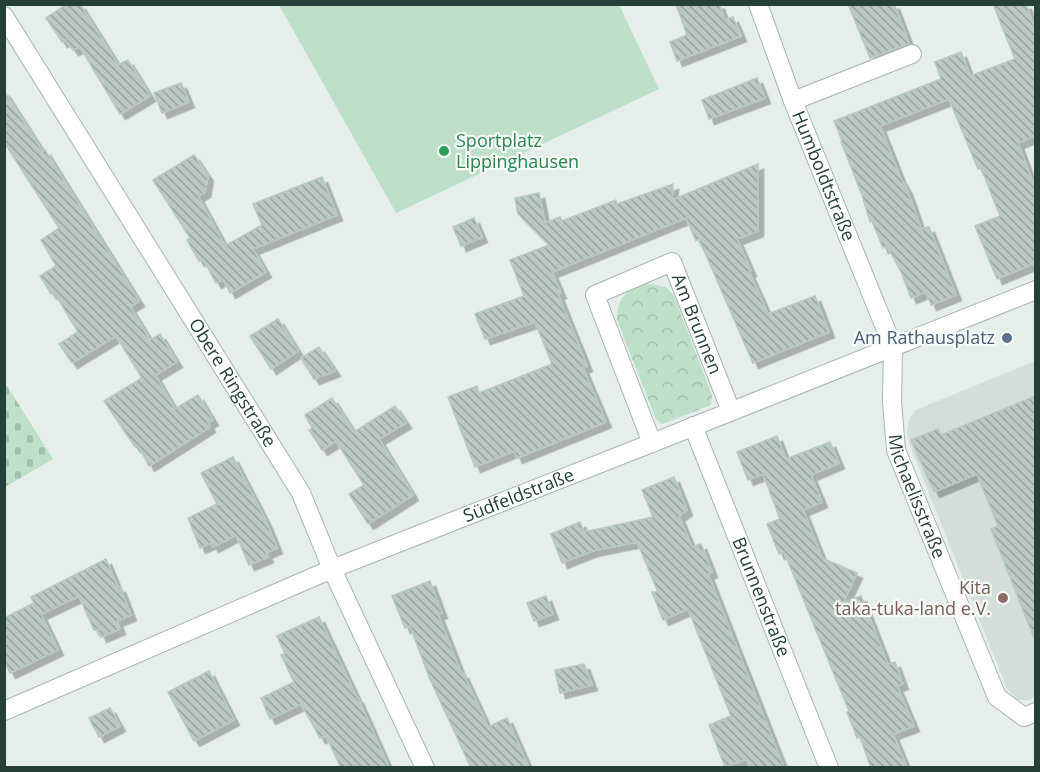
<svg xmlns="http://www.w3.org/2000/svg" width="1040" height="772" viewBox="0 0 1040 772" font-family="'Open Sans',sans-serif">
	<style>
		.built { fill: #d3ded9 }
		.forest { fill: url(#forest-crowns) }
		.cemetery { fill: url(#cemetery-stones) }
		.pitch { fill: #bedfc8 }
		.building { fill: url(#building-back-hatch); stroke: #b7c8c1; stroke-width: 1.5; filter: url(#shadow) }
		.lines { fill: none; stroke-linecap: round; stroke-linejoin: round }
		.street-casing { stroke: #a7b6b1; stroke-width: 20 }
		.street { stroke: #fff; stroke-width: 18 }
		.leisure-dot { fill: #2e9e5b; stroke: #f6faf8; stroke-width: 2 }
		.service-dot { fill: #5c6f8a; stroke: #f6faf8; stroke-width: 2 }
		.education-dot { fill: #8d6e63; stroke: #f6faf8; stroke-width: 2 }
		.labels { text-anchor: middle; stroke-width: 4.5; stroke-linejoin: round; paint-order: stroke }
		.leisure-label { font-size: 18px; fill: #27864d; stroke: #f6faf8; text-anchor: start }
		.street-label { font-size: 18px; fill: #244039; stroke: #f6faf8 }
		.service-label { font-size: 18px; fill: #4e5e75; stroke: #f6faf8; text-anchor: end }
		.education-label { font-size: 18px; fill: #785e54; stroke: #f6faf8; text-anchor: end }
	</style>
	<defs>
		<pattern id="forest-crowns" width="20" height="18" patternUnits="userSpaceOnUse" patternTransform="scale(1.5)"><rect width="20" height="18" fill="#bedfc8"/><path d="M2 6a3 3 0 1 1 6 0M12 15a3 3 0 1 1 6 0" fill="none" stroke="#a3c0ad"/></pattern>
		<pattern id="cemetery-stones" width="16" height="16" patternUnits="userSpaceOnUse" patternTransform="scale(1.5)"><rect width="16" height="16" fill="#bedfc8"/><path d="M2 7V4a2 2 0 0 1 4 0v3zM10 15v-3a2 2 0 0 1 4 0v3z" fill="#a3c0ad"/></pattern>
		<pattern id="building-back-hatch" width="6" height="6" patternUnits="userSpaceOnUse" patternTransform="scale(1.5)"><rect width="6" height="6" fill="#bac9c3"/><path d="M-1 5l2 2M0 0l6 6M5-1l2 2" fill="none" stroke="#97a59f"/></pattern>
		<filter id="shadow"><feDropShadow dx="5.5" dy="5.5" stdDeviation="0" flood-color="#0004"/></filter>
	</defs>
	<rect width="100%" height="100%" fill="#e5eeea"/>
	<polygon class="built" points="1035,361 1035,697 1029,700 1018,700 1007,689 909,443 907,431 909,419 915,411 923,407"/>
	<path class="forest" d="M646,283L666,287L674,296L712,395L711,405L662,424L656,419L617,320C617,298 626,290 646,283Z"/>
	<polygon class="cemetery" points="4,381 53,459 5,487 4,487"/>
	<polygon class="pitch" points="279,5 619,5 659,89 396,213"/>
	<g class="building">
		<polygon points="67,4 80,4 118,65 128,60 150,96 120,114 80,47 73,50 66,40 62,42 46,18"/>
		<polygon points="676,4 719,4 725,20 733,17 741,36 677,61 670,42 687,35"/>
		<polygon points="848,4 894,4 909,43 870,58"/>
		<polygon points="993,4 1026,4 1035,29 1035,136 1018,143 1035,188 1035,263 997,279 975,226 1000,216 981,168 978,169 949,99 880,126 901,179 907,189 921,229 929,227 956,295 931,305 926,292 911,298 901,272 887,246 883,248 872,221 870,222 862,195 841,142 842,141 834,121 941,79 935,62 961,52 970,76 1015,59"/>
		<polygon points="757,78 765,98 709,119 702,100"/>
		<polygon points="181,83 189,102 162,113 154,93"/>
		<polygon points="4,91 43,152 45,150 139,301 130,307 150,340 160,334 177,362 155,375 175,409 198,395 213,420 208,423 210,427 149,466 138,445 135,447 104,401 142,378 116,336 72,363 59,344 78,332 54,292 51,294 40,276 56,266 41,240 59,228 4,142"/>
		<polygon points="194,155 208,176 205,192 198,196 225,246 262,225 253,204 322,177 337,215 253,249 266,272 230,293 223,279 216,283 203,259 199,261 187,240 190,238 153,180"/>
		<polygon points="758,164 758,231 737,239 751,271 749,272 768,314 815,296 829,332 753,363 699,239 696,241 686,218 552,272 561,293 558,294 587,366 583,368 606,422 517,458 514,451 475,467 448,397 477,386 479,393 552,364 535,322 485,339 475,314 524,296 510,260 549,245 518,214 515,198 539,193 545,223 560,217 562,221 616,200 617,204 673,184 672,200"/>
		<polygon points="474,218 482,237 461,246 453,227"/>
		<polygon points="278,319 298,351 271,369 250,336"/>
		<polygon points="319,347 335,371 314,379 301,358"/>
		<polygon points="1035,396 1035,638 1034,638 991,529 998,526 977,474 934,492 911,440 938,429 941,435"/>
		<polygon points="332,398 354,432 395,406 406,423 379,439 413,495 368,524 349,494 364,485 336,441 322,450 309,430 312,428 305,415"/>
		<polygon points="777,436 786,459 830,442 839,463 811,475 822,502 803,510 822,558 857,573 843,603 861,596 888,665 895,662 903,684 897,686 914,726 893,734 907,768 871,768 860,737 857,738 847,712 849,711 784,552 779,554 767,524 780,519 763,474 748,480 737,452"/>
		<polygon points="233,457 266,521 277,548 266,553 268,557 249,565 236,535 213,547 211,543 200,548 188,518 217,504 201,473"/>
		<polygon points="674,477 687,510 679,516 692,547 701,544 712,572 708,574 784,768 750,768 746,759 725,767 709,725 731,716 688,609 663,620 652,592 658,592 637,542 592,551 562,563 551,534 580,522 584,532 653,517 642,490"/>
		<polygon points="106,559 118,588 120,587 131,615 117,621 120,629 101,637 98,629 94,630 79,596 41,614 58,650 10,673 4,661 4,618 34,603 31,597"/>
		<polygon points="430,581 442,613 438,614 461,673 463,673 488,727 507,718 529,768 471,768 429,677 410,626 405,628 392,596"/>
		<polygon points="546,596 553,614 534,621 527,603"/>
		<polygon points="319,617 357,698 358,698 389,768 341,768 326,736 320,738 301,704 270,719 261,698 294,682 281,655 285,654 277,636"/>
		<polygon points="584,664 592,685 560,693 555,670"/>
		<polygon points="209,671 234,720 194,741 168,692"/>
		<polygon points="110,708 120,726 99,737 89,718"/>
	</g>
	<g class="lines">
		<g class="street-casing">
			<g id="street">
				<path id="s1" d="M758,4L793,101L893,347L892,402L896,450L997,697L1024,717L1036,712"/>
				<path id="s2" d="M4,16L301,493L332,569L425,768"/>
				<polyline points="793,101 912,54"/>
				<path id="s3" d="M693,426L829,768"/>
				<path id="s4" d="M652,443L595,295L672,262L731,411"/>
				<path id="s5" d="M4,711L332,569L652,443L1036,290"/>
			</g>
		</g>
		<use href="#street" class="street"/>
	</g>
	<circle class="leisure-dot" cx="444" cy="151" r="6"/>
	<circle class="service-dot" cx="1007" cy="338" r="6"/>
	<circle class="education-dot" cx="1003" cy="598" r="6"/>
	<g class="labels">
		<g class="leisure-label">
			<text x="456" y="147">Sportplatz<tspan x="456" dy="21">Lippinghausen</tspan></text>
		</g>
		<g class="street-label">
			<text dy="6" stroke="none"><textPath href="#s1" startOffset="184">Humboldtstraße</textPath></text>
			<text dy="6" stroke="none"><textPath href="#s4" startOffset="309">Am Brunnen</textPath></text>
			<text dy="6" stroke="none"><textPath href="#s2" startOffset="432">Obere Ringstraße</textPath></text>
			<text dy="6" stroke="none"><textPath href="#s5" startOffset="558">Südfeldstraße</textPath></text>
			<text dy="6" stroke="none"><textPath href="#s1" startOffset="522">Michaelisstraße</textPath></text>
			<text dy="6" stroke="none"><textPath href="#s3" startOffset="184">Brunnenstraße</textPath></text>
		</g>
		<g class="service-label">
			<text x="995" y="344">Am Rathausplatz</text>
		</g>
		<g class="education-label">
			<text x="991" y="594">Kita<tspan x="991" dy="21">taka-tuka-land e.V.</tspan></text>
		</g>
	</g>
	<rect width="1040" height="772" fill="none" stroke="#244039" stroke-width="12"/>
</svg>
